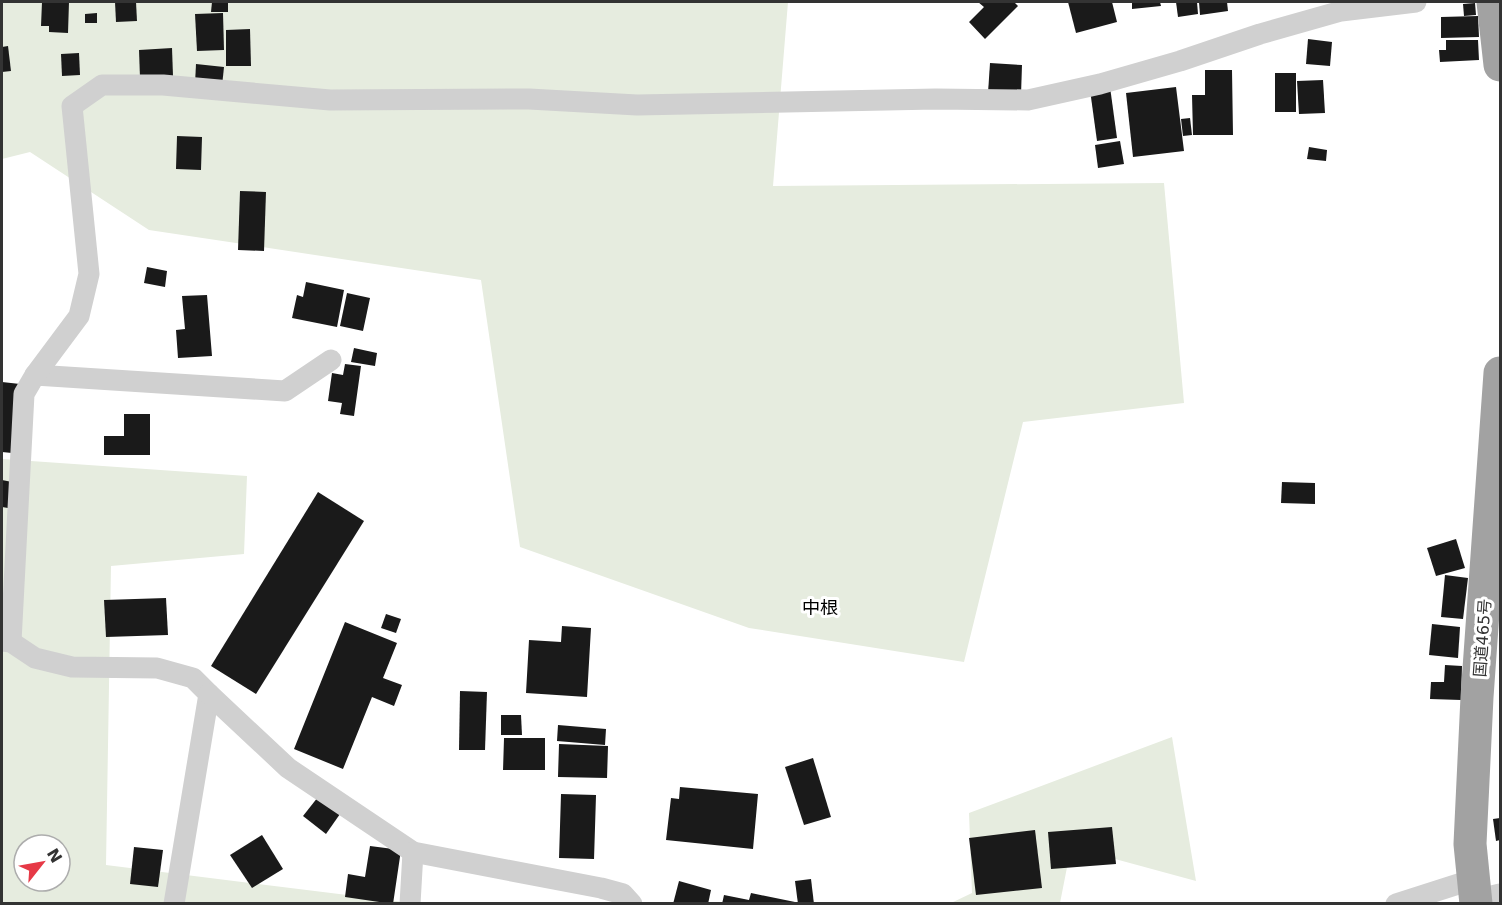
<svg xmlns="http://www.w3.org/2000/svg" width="1502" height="905" viewBox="0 0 1502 905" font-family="'DejaVu Sans','Noto Sans JP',sans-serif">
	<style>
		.green { fill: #e6ecdf; fill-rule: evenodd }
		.building { fill: #1a1a1a }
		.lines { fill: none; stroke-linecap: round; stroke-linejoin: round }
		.minor { stroke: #d0d0d0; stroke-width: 21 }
		.trunk { stroke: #a2a2a2; stroke-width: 33 }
		.labels { text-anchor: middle; stroke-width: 6; stroke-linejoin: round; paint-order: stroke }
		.street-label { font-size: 16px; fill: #333; stroke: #fff }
		.neighbourhood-label { font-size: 18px; fill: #000; stroke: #fff }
	</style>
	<rect width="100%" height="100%" fill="#fff"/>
	<g class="green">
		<polygon points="2,2 788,2 773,186 1164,183 1184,403 1023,422 964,662 749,628 520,547 481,280 149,230 30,152 2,159"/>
		<path d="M2,459L247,476L244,554L111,566L106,865L412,903H2ZM24,845H60V881H24Z"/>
		<polygon points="1172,737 1196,881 1071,847 1060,903 949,904 972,893 969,813"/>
	</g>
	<g class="building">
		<polygon points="42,2 69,2 68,33 49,32 49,26 41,26"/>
		<polygon points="115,2 136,2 137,21 116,22"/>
		<polygon points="212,2 228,2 228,12 211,12"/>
		<polygon points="978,2 1014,2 1018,6 985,39 969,22 984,7"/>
		<polygon points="1068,2 1112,2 1117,22 1076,33"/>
		<polygon points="1132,2 1160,2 1161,6 1132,9"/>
		<polygon points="1176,2 1197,2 1198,14 1178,17"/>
		<polygon points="1199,2 1227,2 1228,11 1200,15"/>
		<polygon points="1475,3 1476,15 1464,16 1463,4"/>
		<polygon points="97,13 97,23 85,23 85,14"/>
		<polygon points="223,13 224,50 197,51 195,14"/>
		<polygon points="1478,16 1479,37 1441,38 1441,17"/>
		<polygon points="250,29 251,66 226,66 226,30"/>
		<polygon points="1308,39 1332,42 1330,66 1306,64"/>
		<polygon points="1446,40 1478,40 1479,60 1440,62 1439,50 1446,50"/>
		<polygon points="8,46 11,71 2,72 2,47"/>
		<polygon points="172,48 173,76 140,78 139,50"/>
		<polygon points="79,53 80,75 62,76 61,54"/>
		<polygon points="990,63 1022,65 1021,95 988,93"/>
		<polygon points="196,64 224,67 222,86 195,84"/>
		<polygon points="1205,70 1232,70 1233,135 1193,135 1192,95 1205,95"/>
		<rect x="1275" y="73" width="21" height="39"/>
		<polygon points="1323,80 1325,113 1299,114 1297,81"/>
		<polygon points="1110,87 1117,138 1097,141 1090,90"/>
		<polygon points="1176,87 1184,151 1133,157 1126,93"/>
		<polygon points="1190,118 1192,135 1183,136 1181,119"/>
		<polygon points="177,136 202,137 201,170 176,169"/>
		<polygon points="1120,141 1124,164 1098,168 1095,145"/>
		<polygon points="1309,147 1327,150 1326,161 1307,159"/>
		<polygon points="240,191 266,192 264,251 238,250"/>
		<polygon points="147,267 167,271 165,287 144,283"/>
		<polygon points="306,282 344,290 337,327 292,318 297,295 303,297"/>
		<polygon points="347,293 370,298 363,331 340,326"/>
		<polygon points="207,295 212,356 178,358 176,330 185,329 182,296"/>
		<polygon points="354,348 377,353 375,366 351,362"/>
		<polygon points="345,364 361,366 354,416 340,414 342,403 328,401 332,373 343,375"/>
		<polygon points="2,382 20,384 12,453 2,452"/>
		<polygon points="124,414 150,414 150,455 104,455 104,436 124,436"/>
		<polygon points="2,480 12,482 8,508 2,507"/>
		<polygon points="1282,482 1315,483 1315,504 1281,503"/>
		<polygon points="318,492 364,521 256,694 211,666"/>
		<polygon points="1456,539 1465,568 1436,576 1427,548"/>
		<polygon points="1445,575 1468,578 1463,619 1441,617"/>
		<polygon points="166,598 168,635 106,637 104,600"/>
		<polygon points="386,614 401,619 396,633 381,628"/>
		<polygon points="345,622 397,643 383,678 402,685 394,706 372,697 343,769 294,749"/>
		<polygon points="1432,624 1460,627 1458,658 1429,655"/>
		<polygon points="562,626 591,628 587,697 526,693 529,640 561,642"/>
		<polygon points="1445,665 1462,666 1461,700 1430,699 1431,682 1444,682"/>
		<polygon points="460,691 487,692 485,750 459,750"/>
		<polygon points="501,715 521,715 522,735 501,735"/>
		<polygon points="558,725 606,729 605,745 557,741"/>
		<polygon points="504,738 545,738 545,770 503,770"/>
		<polygon points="559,744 608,746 607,778 558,777"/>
		<polygon points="813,758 831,817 804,825 785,767"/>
		<polygon points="680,787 758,794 753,849 666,840 671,798 679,799"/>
		<polygon points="561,794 596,795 594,859 559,858"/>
		<polygon points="318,797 340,814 326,834 303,816"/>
		<polygon points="1500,818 1500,840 1496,841 1493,819"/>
		<polygon points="1112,827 1116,864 1051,869 1048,832"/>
		<polygon points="1035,830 1042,888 976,895 969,838"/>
		<polygon points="262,835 283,869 252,888 230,855"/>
		<polygon points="370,846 401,850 393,904 345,897 348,874 365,877"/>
		<polygon points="134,847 163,850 158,887 130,884"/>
		<polygon points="811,879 814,904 798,904 795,881"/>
		<polygon points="679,881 711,890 708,904 673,904"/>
		<polygon points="751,893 795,902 795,904 722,904 724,895 749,900"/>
	</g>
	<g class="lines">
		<g class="minor">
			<polyline points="35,375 285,391 331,360"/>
			<polyline points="2,641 11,642 35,658 72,667 157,668 193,678 209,694 174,904"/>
			<polyline points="11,642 24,394 35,375 79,316 89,274 72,106 102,85 163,85 330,100 529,99 637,105 936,99 1028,100 1100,84 1180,61 1260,34 1341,11 1416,2"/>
			<polyline points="209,694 288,768 413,852 601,888 623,894 632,904"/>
			<polyline points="1475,900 1500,894"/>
			<polyline points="410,904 413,852"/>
			<polyline points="1396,904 1474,879"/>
		</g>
		<g class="trunk">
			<polyline points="1493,2 1500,65"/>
			<polyline points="1476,904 1470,844 1477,697 1500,373"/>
		</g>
	</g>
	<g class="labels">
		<g class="street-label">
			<text transform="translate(1482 638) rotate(-86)" y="6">国道465号</text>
		</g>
		<g class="neighbourhood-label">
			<text x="820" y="614">中根</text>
		</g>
	</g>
	<rect width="1502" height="905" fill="none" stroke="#333333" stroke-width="6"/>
	<g transform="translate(42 863) rotate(59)"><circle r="28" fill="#ffffff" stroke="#adadad" stroke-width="1.5"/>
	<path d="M0-4.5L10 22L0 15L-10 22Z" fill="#e63946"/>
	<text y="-9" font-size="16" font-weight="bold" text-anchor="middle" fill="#333333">N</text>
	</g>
</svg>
